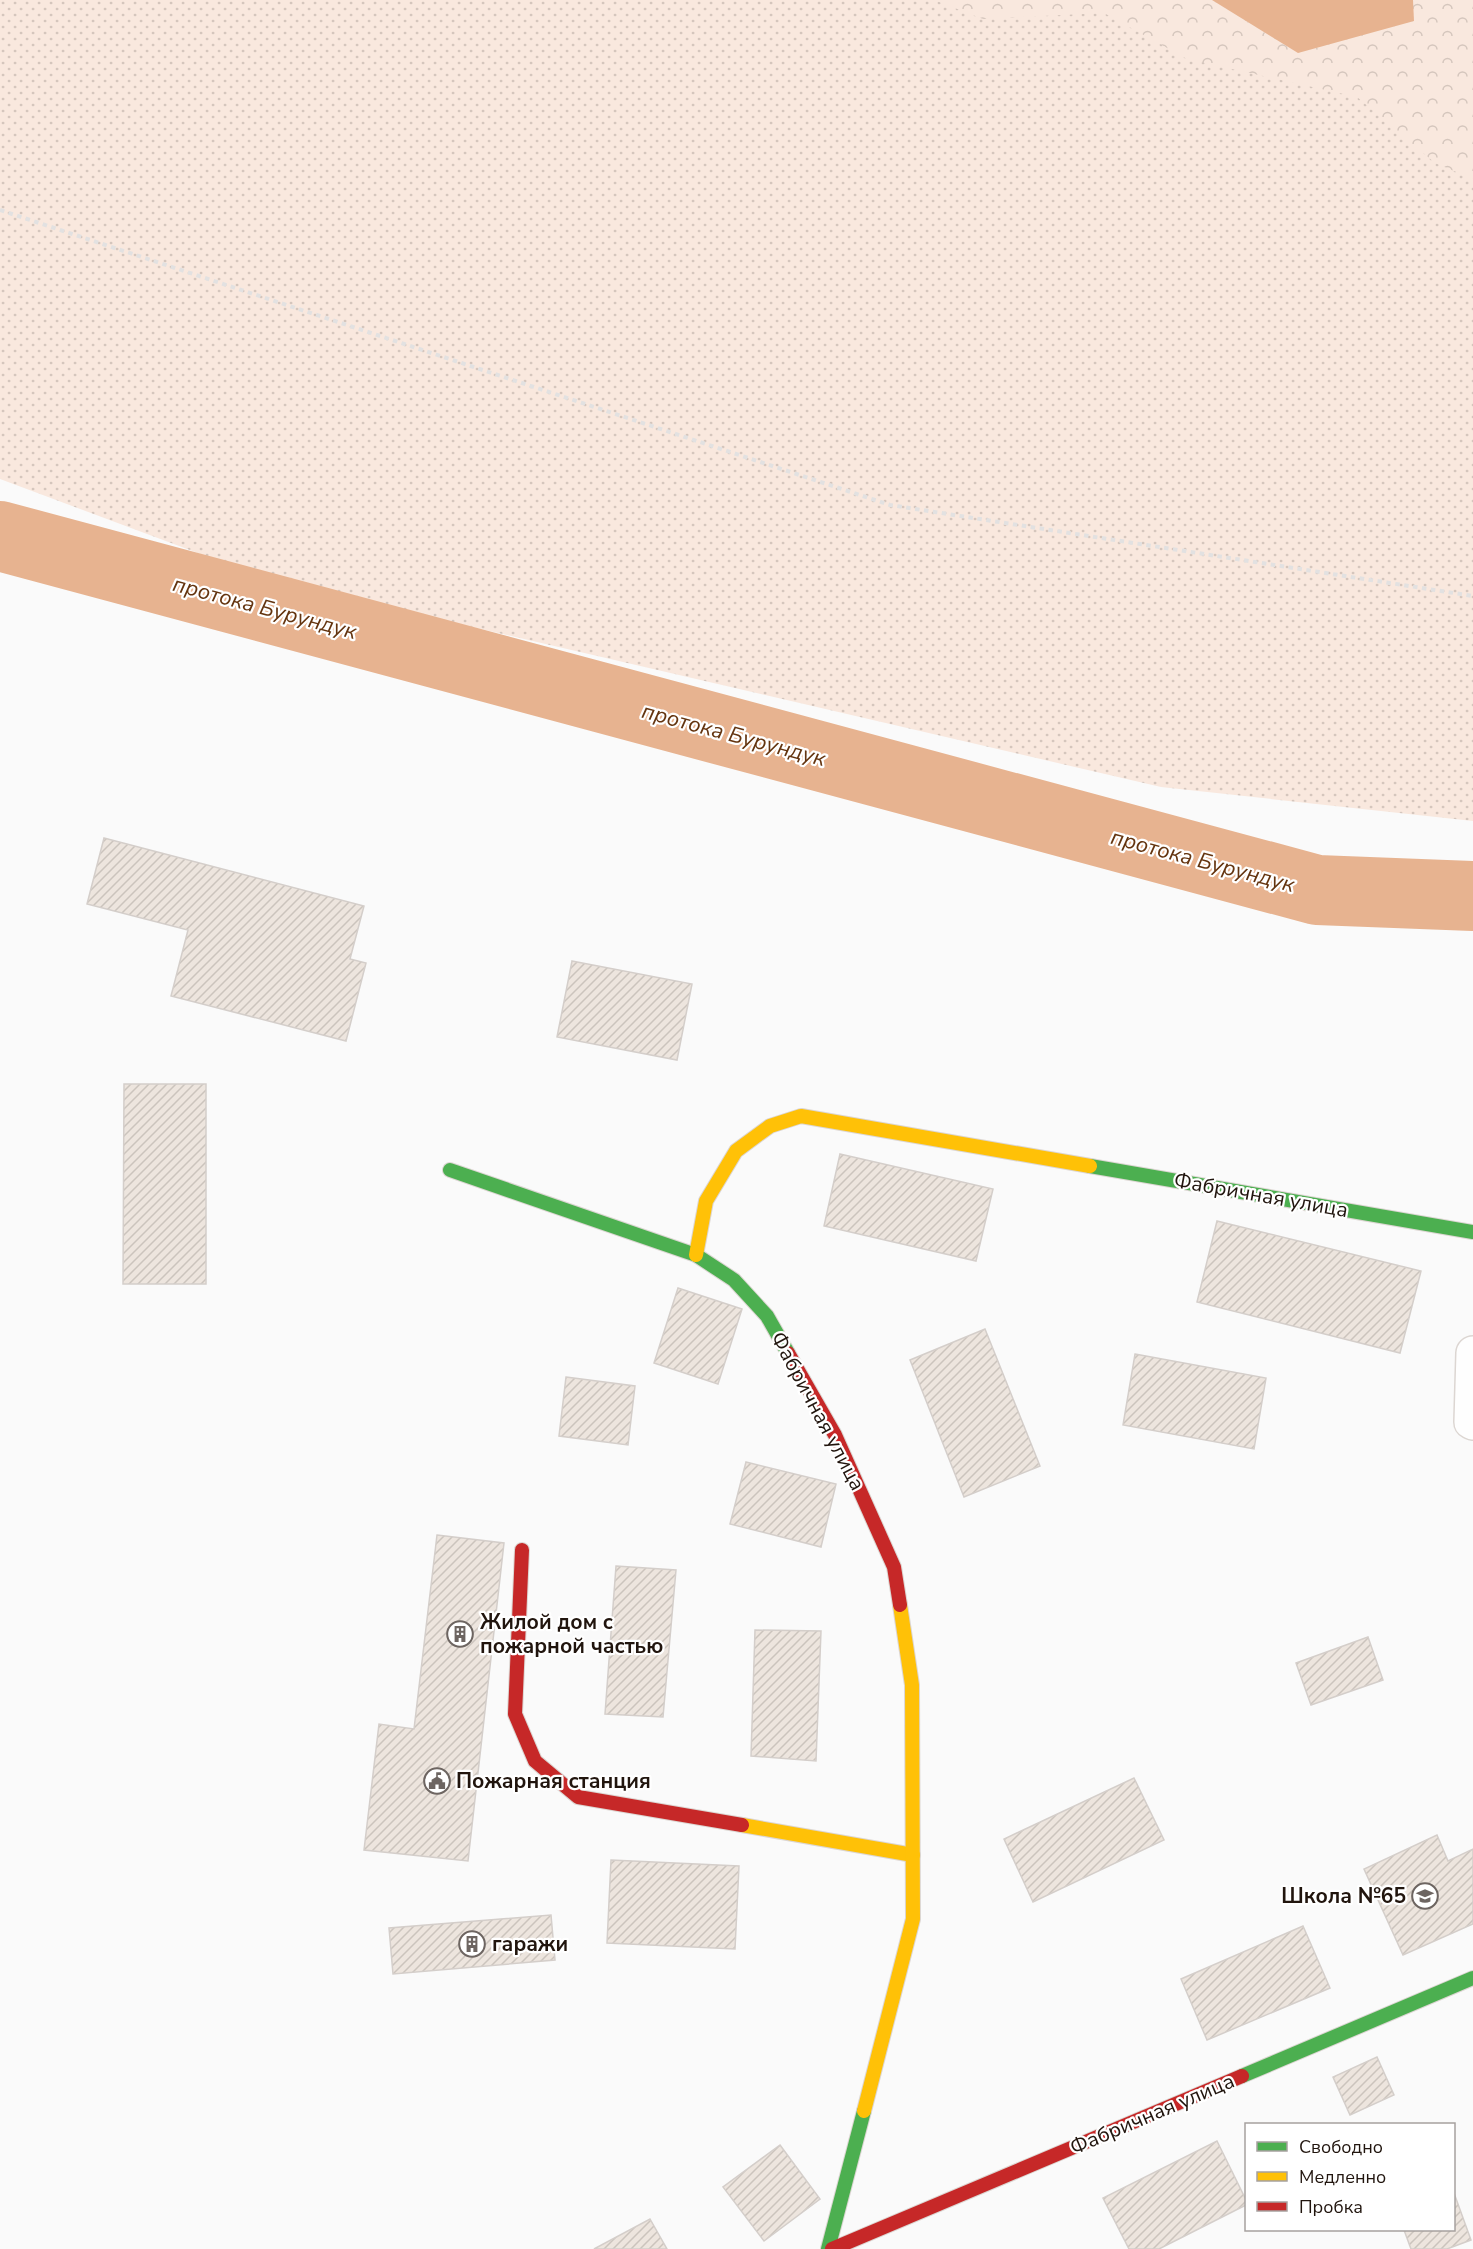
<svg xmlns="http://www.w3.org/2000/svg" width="1473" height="2249" viewBox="0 0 1473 2249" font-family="'Nunito Sans',sans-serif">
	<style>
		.grass { fill: url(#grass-dots) }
		.forest { fill: url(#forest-crowns) }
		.water { fill: #e7b390 }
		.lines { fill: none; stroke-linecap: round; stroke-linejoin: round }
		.river { stroke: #e7b390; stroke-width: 70 }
		.building { fill: url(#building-hatch); stroke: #d4ceca; stroke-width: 1.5 }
		.street-casing { stroke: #dcd6d2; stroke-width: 36 }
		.fast-casing { stroke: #dcd6d2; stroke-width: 16 }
		.slow-casing { stroke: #dcd6d2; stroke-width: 16 }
		.jam-casing { stroke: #dcd6d2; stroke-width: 16 }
		.path { stroke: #e2e1e1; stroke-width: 4; stroke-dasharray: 4.5 4.5; stroke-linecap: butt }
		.street { stroke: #fefefe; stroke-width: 33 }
		.fast { stroke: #4caf50; stroke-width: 14 }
		.slow { stroke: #ffc107; stroke-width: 14 }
		.jam { stroke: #c62828; stroke-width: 14 }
		.labels { text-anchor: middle; stroke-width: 4.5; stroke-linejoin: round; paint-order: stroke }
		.street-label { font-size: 21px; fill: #21150e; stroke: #fff }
		.poi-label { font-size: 21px; font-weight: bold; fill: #21150e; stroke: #fff; text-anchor: start }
		.water-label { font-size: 22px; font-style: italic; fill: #64340f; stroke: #fff }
	</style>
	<defs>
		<pattern id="grass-dots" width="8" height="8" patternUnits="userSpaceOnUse" patternTransform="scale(1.5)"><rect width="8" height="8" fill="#f9e8de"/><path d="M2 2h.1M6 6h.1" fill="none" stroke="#d5c6bd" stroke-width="1.8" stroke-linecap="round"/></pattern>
		<pattern id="forest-crowns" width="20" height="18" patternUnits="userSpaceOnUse" patternTransform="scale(1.5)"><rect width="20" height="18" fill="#f9e8de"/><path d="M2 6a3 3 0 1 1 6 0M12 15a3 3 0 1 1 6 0" fill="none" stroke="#d5c6bd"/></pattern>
		<pattern id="building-hatch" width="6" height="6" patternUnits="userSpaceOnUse" patternTransform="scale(1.5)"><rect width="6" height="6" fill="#ede5de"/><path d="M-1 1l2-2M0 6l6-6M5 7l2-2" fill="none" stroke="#cbc4bd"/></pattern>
	</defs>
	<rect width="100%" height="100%" fill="#fafafa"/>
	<polygon class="grass" points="0,0 1473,0 1473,821 1161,787 270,580 0,479"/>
	<polygon class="forest" points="934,0 1212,0 1298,53 1413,21 1413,0 1473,0 1473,179 1435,163 1357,97 1187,59 1104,13 983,19"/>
	<polygon class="water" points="1212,0 1413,0 1414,21 1298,53"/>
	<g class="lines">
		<polyline class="river" points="0,536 1317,890 1473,896"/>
	</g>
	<g class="building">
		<polygon points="104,838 364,906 350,959 366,963 346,1041 171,996 188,930 87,904"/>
		<polygon points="572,961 692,984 677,1060 557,1037"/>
		<polygon points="124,1084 206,1084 206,1284 123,1284"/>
		<polygon points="840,1154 993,1189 976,1261 824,1226"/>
		<polygon points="1217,1221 1421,1271 1400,1353 1197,1302"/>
		<polygon points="678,1288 742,1309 718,1384 654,1363"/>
		<polygon points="985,1329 1040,1466 964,1497 910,1360"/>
		<polygon points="1135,1354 1266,1378 1254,1449 1123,1425"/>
		<polygon points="566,1377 635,1386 628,1445 559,1436"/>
		<polygon points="746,1462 836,1484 821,1547 730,1524"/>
		<polygon points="437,1535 504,1543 468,1861 364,1850 379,1724 414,1729"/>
		<polygon points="616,1566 676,1570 663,1717 605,1714"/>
		<polygon points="755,1630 821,1631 816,1761 751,1756"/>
		<polygon points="1368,1637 1383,1680 1311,1705 1296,1663"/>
		<polygon points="1134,1778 1164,1840 1033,1902 1004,1839"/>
		<polygon points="1437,1835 1448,1861 1473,1849 1473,1924 1403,1955 1364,1869"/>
		<polygon points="611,1860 739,1866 735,1949 607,1943"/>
		<polygon points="551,1915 555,1960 393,1974 389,1928"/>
		<polygon points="1303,1926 1330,1988 1207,2040 1181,1979"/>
		<polygon points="1377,2057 1394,2095 1350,2115 1333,2077"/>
		<polygon points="1217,2141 1246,2200 1246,2205 1159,2249 1129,2249 1103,2198"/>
		<polygon points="780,2145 820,2199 764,2241 723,2187"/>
		<polygon points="1454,2193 1471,2240 1447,2249 1411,2249 1404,2230 1454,2230"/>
		<polygon points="650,2219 667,2249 594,2249"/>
	</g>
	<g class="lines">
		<g class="street-casing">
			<polyline id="street" points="1473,1353 1471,1422 1473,1423"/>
		</g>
		<g class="fast-casing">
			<g id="fast">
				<polyline points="1090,1166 1473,1232"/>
				<polyline points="450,1170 696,1255 734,1280 767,1316 788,1353"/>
				<polyline points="1242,2076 1473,1978"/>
				<polyline points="828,2249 864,2111"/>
			</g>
		</g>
		<g class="slow-casing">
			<g id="slow">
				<polyline points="696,1255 706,1201 736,1151 770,1126 801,1116 1090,1166"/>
				<polyline points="742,1825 913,1855"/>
				<polyline points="864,2111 913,1919 912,1685 900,1605"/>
			</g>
		</g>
		<g class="jam-casing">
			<g id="jam">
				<polyline points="788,1353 835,1435 894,1567 900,1605"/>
				<polyline points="522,1550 515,1714 535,1761 578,1797 742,1825"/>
				<polyline points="832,2249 1242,2076"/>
			</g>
		</g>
		<polyline class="path" points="0,210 890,505 1473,596"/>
		<use href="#street" class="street"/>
		<use href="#fast" class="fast"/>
		<use href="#slow" class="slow"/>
		<use href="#jam" class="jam"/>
	</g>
	<defs>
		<g id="building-ring" transform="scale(1.35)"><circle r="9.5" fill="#fff" stroke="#6d6561" stroke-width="1.5"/><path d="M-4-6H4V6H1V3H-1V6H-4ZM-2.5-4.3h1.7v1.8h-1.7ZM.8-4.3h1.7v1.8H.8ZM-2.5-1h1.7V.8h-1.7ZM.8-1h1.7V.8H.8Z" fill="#6d6561"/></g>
		<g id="civic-ring" transform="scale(1.35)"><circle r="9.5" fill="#fff" stroke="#6d6561" stroke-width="1.5"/><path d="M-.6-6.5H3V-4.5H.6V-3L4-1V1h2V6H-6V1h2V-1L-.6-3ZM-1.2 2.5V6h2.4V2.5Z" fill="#6d6561"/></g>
		<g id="school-ring" transform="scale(1.35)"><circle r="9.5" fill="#fff" stroke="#6d6561" stroke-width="1.5"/><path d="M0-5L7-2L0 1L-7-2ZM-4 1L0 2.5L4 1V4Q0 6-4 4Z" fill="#6d6561"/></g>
	</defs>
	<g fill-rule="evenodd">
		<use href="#building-ring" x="460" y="1634"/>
		<use href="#civic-ring" x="437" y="1781"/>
		<use href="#school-ring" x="1425" y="1896"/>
		<use href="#building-ring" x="472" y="1944"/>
	</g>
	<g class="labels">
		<g class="street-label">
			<text transform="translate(1261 1195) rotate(10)" y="7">Фабричная улица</text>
			<text transform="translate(818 1411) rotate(62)" y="7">Фабричная улица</text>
			<text transform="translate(1152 2114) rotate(-23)" y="7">Фабричная улица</text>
		</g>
		<g class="poi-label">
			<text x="480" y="1629">Жилой дом с<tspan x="480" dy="24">пожарной частью</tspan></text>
			<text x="456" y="1788">Пожарная станция</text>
			<text x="1406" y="1903" text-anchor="end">Школа №65</text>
			<text x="492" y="1951">гаражи</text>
		</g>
		<g class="water-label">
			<text transform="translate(265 607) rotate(15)" y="8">протока Бурундук</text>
			<text transform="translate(734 734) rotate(15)" y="8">протока Бурундук</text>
			<text transform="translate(1203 860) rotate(15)" y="8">протока Бурундук</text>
		</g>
	</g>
	<rect x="1245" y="2123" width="210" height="108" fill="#ffffff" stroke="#a6a19f" stroke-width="1.5"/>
	<rect x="1257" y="2142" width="30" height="9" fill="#4caf50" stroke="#a6a19f" stroke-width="1.5"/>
	<text x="1299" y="2153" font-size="18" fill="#21150e">Свободно</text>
	<rect x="1257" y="2172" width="30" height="9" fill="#ffc107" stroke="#a6a19f" stroke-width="1.5"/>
	<text x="1299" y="2183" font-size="18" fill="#21150e">Медленно</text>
	<rect x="1257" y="2202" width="30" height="9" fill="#c62828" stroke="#a6a19f" stroke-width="1.5"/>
	<text x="1299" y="2213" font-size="18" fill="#21150e">Пробка</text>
</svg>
